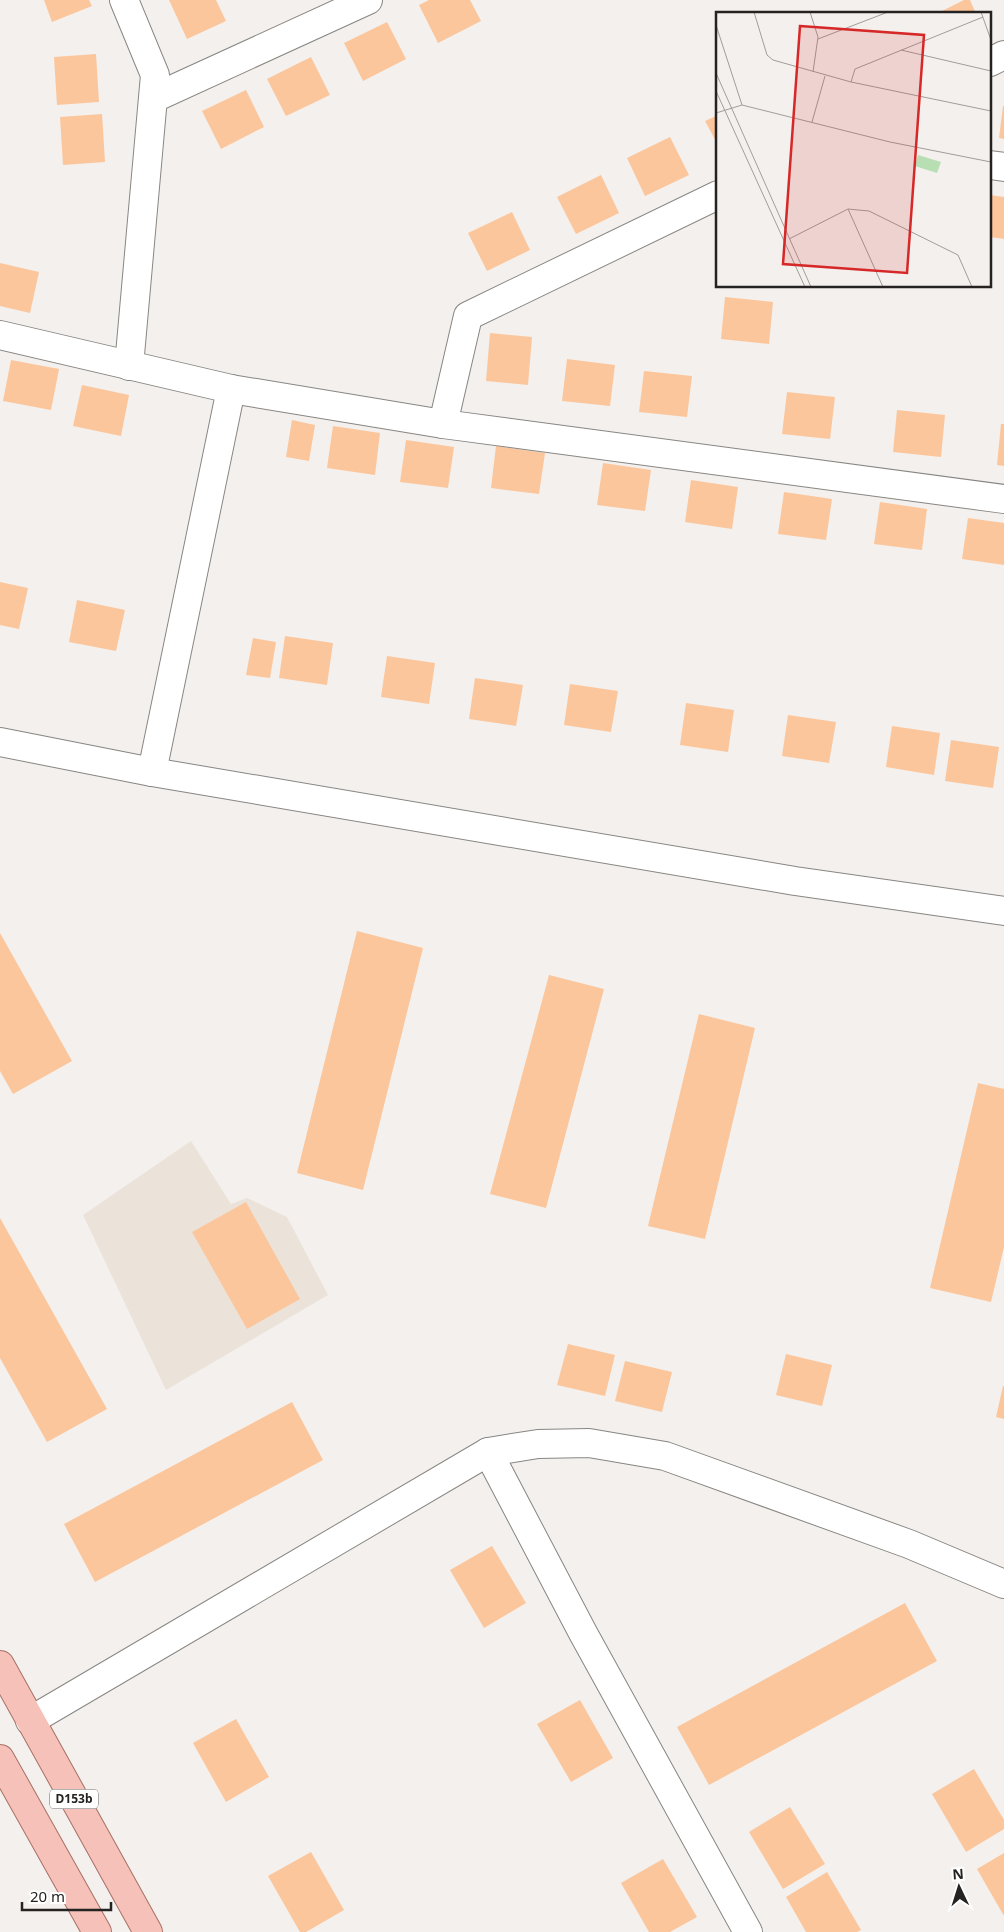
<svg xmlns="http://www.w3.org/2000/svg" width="1004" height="1932" viewBox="0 0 1004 1932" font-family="'Noto Sans',sans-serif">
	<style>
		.built { fill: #ebe3d9 }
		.building { fill: #fcc69c }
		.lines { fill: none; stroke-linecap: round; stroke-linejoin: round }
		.minor-casing { stroke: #888682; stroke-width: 30 }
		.major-casing { stroke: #a86f65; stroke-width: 30 }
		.minor { stroke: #fff; stroke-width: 28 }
		.major { stroke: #f5c1b8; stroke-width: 28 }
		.labels { text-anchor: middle; stroke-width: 4; stroke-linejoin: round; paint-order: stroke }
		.shield { fill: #fff; stroke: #666564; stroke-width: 1 }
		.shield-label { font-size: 12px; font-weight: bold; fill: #242321 }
		.inset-road { fill: none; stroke: #a09e9b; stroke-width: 1 }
		.view { fill: #d62828; fill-opacity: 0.15; stroke: #d62828; stroke-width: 2.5 }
		.inset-edge { fill: none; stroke: #242321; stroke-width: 2.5 }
	</style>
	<rect width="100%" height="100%" fill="#f3f0ed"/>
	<polygon class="built" points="191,1141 231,1204 247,1198 287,1217 328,1295 166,1390 83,1215"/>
	<g class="building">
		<polygon points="44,0 89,0 92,6 52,22"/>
		<polygon points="169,0 216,0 226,21 187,39"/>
		<polygon points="429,0 470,0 481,21 438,43 419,5"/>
		<polygon points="964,0 970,0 976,14 936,14"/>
		<polygon points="387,22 406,59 363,81 344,43"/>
		<polygon points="96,54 99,102 57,105 54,57"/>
		<polygon points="311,57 330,95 286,116 267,79"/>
		<polygon points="246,90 264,127 221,149 202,111"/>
		<polygon points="1003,106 1004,106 1004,139 999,138"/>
		<polygon points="102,114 105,162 63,165 60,117"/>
		<polygon points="718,115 718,145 705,121"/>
		<polygon points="670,137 689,175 645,196 627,158"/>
		<polygon points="601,175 619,213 576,234 557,197"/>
		<polygon points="990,195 1004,197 1004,239 990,237"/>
		<polygon points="512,212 530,250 487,271 468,233"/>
		<polygon points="0,263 39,272 30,313 0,306"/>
		<polygon points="725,297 773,302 769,344 721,339"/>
		<polygon points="490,333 532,337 528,385 486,381"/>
		<polygon points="567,359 615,365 610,406 562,401"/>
		<polygon points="11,360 59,369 51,410 3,401"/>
		<polygon points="644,371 692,376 687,417 639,412"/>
		<polygon points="82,385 129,395 121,436 73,426"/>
		<polygon points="787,392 835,397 830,439 782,434"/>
		<polygon points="897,410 945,415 941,457 893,452"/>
		<polygon points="292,420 315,425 309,461 286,457"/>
		<polygon points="1001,424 1004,424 1004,466 997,465"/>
		<polygon points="333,426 380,433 375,475 327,468"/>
		<polygon points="406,440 454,447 448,488 400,482"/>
		<polygon points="496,446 545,453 539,494 491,488"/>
		<polygon points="603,463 651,470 645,511 597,505"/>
		<polygon points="691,480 738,487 732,529 685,522"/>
		<polygon points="784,492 832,499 826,540 778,534"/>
		<polygon points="880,502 927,509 922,550 874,544"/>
		<polygon points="968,518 1004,523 1004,565 962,559"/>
		<polygon points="0,582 28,588 19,629 0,625"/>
		<polygon points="77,600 125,610 116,651 69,642"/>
		<polygon points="285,636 333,643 327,685 279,678"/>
		<polygon points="253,638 276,642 270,678 246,675"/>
		<polygon points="387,656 435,663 429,704 381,697"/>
		<polygon points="475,678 523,685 516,726 469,719"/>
		<polygon points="570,684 618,691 611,732 564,725"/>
		<polygon points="686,703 734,710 728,752 680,745"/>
		<polygon points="788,715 836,722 829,763 782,756"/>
		<polygon points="892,726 940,733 934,775 886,767"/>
		<polygon points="951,740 999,747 993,788 945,781"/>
		<polygon points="357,931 423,948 363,1190 297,1173"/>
		<polygon points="0,933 72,1061 13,1094 0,1071"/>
		<polygon points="549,975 604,989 546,1208 490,1194"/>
		<polygon points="699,1014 755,1028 705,1239 648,1226"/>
		<polygon points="978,1083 1004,1089 1004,1247 991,1302 930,1288"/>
		<polygon points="246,1202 300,1299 247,1329 192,1232"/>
		<polygon points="0,1218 107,1409 47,1442 0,1358"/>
		<polygon points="568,1344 615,1355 605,1396 557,1385"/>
		<polygon points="786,1354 832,1365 822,1406 776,1395"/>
		<polygon points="625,1361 672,1372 662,1412 615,1401"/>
		<polygon points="1003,1386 1004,1386 1004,1419 996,1417"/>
		<polygon points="292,1402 323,1460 95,1582 64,1524"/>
		<polygon points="492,1546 526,1603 484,1628 450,1570"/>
		<polygon points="905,1603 937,1661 709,1785 677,1727"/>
		<polygon points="580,1700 613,1758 571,1782 537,1724"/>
		<polygon points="236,1719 269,1777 226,1802 193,1743"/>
		<polygon points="974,1769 1004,1820 1004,1829 966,1852 932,1794"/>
		<polygon points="790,1807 825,1864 783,1889 749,1832"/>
		<polygon points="311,1852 344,1910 306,1932 300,1932 268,1876"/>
		<polygon points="1004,1853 1004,1916 977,1869"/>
		<polygon points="663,1859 697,1917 670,1932 649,1932 621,1883"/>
		<polygon points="827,1872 861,1930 857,1932 806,1932 786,1897"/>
	</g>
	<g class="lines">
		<g class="minor-casing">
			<g id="minor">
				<polyline points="124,0 155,75 129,366"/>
				<polyline points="990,62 1004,55"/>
				<polyline points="154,98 368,0"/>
				<polyline points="990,165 1004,167"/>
				<polyline points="0,335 231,389 443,424 1004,499"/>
				<polyline points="443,424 468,316 718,195"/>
				<polyline points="0,742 152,772 795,881 1004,911"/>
				<polyline points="152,772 231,389"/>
				<polyline points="488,1452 583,1633 748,1932"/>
				<polyline points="30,1721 488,1452 538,1444 589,1443 665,1456 909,1544 1004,1584"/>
			</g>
		</g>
		<g class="major-casing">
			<g id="major">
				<polyline points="0,1665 148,1932"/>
				<polyline points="0,1759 97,1932"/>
			</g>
		</g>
		<use href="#minor" class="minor"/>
		<use href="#major" class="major"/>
	</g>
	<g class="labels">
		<rect class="shield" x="50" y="1789.5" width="48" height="19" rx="4"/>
		<g class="shield-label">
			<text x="74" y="1803">D153b</text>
		</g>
	</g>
	<g transform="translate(716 12)">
		<rect width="275" height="275" fill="#f3f0ed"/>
		<path d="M202,143L225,150L221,161L199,154Z" fill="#b8deb4"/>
		<path class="inset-road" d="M38,0L51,43L57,48L135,70L275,99M94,0L102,25L97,60M265,0L275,28M0,13L26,93M102,27L172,0M185,38L275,59M0,61L95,275M135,70L139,57L267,5M0,79L89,275M0,101L26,93L174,130L275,150M96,110L109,64M132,197L167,275M73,227L132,197L153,199L242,243L256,275"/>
		<path class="view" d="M84,14L208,23L191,261L67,252Z"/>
		<rect width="275" height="275" class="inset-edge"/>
	</g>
	<g transform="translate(959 1887) rotate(356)" stroke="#ffffff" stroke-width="4" paint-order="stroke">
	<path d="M0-4L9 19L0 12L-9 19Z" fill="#242321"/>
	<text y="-8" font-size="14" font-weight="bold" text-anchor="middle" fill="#242321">N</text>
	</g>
	<path d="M22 1902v8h89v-8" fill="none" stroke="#242321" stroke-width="2.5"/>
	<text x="30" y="1902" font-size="15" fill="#242321" stroke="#ffffff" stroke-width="4" paint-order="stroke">20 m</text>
</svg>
